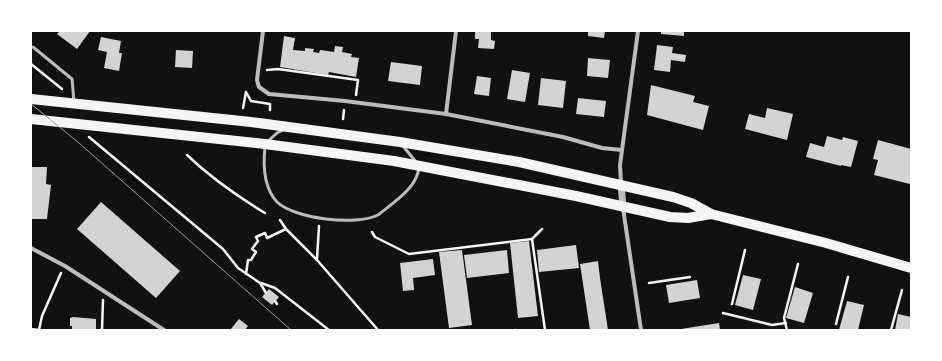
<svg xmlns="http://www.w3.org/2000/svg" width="942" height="361" viewBox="0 0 942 361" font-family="'DM Sans',sans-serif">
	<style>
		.building { fill: #d3d3d3 }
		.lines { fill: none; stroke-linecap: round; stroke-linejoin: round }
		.path { stroke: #f5f5f5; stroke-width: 2.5 }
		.service { stroke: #bcbcbc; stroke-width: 3 }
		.minor { stroke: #bcbcbc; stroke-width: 4 }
		.tertiary { stroke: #bcbcbc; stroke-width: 7 }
		.primary { stroke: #f5f5f5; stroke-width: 10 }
		.tram { stroke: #9a9a9a; stroke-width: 1 }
	</style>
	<rect width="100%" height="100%" fill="#111"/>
	<g class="building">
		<polygon points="60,31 90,31 77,49 57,34"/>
		<polygon points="475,31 491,31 491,40 495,41 494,49 478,48 479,39 475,39"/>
		<polygon points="588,31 605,31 604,38 588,36"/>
		<polygon points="661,31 684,31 684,36 661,34"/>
		<polygon points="284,36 295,38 293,50 305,51 305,48 314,49 313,52 319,53 320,50 334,52 335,46 343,47 342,52 352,54 351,57 359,58 356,77 329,72 328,75 280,67"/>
		<polygon points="101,37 121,41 119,53 122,53 119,71 104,68 107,52 98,50"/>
		<polygon points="657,45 673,47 672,53 686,55 685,62 671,60 670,72 654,70"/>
		<polygon points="176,50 193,51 192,68 175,67"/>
		<polygon points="588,58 610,60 608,78 587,76"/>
		<polygon points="391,62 422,66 420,85 388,81"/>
		<polygon points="512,70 530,73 525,102 507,99"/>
		<polygon points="477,76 491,78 489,96 474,94"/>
		<polygon points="541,78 566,81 563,108 538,105"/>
		<polygon points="651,85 695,96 693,102 709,106 703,130 647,115"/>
		<polygon points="578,98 606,101 604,117 576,114"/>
		<polygon points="767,108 793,114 787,140 745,129 749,114 765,118"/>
		<polygon points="827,136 842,140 843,137 858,141 851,167 841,165 841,166 806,157 810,143 824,147"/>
		<polygon points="878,140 911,149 910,184 874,175 878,160 873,159"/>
		<polygon points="31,167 47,167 46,184 51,185 47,219 31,219"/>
		<polygon points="101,202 180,271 156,298 77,229"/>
		<polygon points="529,241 538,316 518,318 510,243"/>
		<polygon points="576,245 579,268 539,272 537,250"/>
		<polygon points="462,250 472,325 449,328 439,252"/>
		<polygon points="507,250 509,273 467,278 464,255"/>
		<polygon points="433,259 435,275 413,278 414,290 403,291 400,263"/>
		<polygon points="598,261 600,278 608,330 590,330 580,264"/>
		<polygon points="743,275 761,279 753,310 735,305"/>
		<polygon points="697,280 700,298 669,303 666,285"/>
		<polygon points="795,287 813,293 804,323 786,318"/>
		<polygon points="269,289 279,297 272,305 262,297"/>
		<polygon points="847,301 864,305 858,330 839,330"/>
		<polygon points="898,314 911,317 911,330 895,330"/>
		<polygon points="73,317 96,319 96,330 72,330 72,326 70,326 70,318"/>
		<polygon points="239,319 248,326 245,330 230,330"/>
		<polygon points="719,323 720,330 681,330 681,329"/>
	</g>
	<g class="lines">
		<g class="path">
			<polyline points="31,64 62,89"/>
			<polyline points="267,70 278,69 358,80 356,95"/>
			<polyline points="246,92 251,101 270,104 270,110"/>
			<polyline points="243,108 246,92"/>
			<polyline points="343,119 344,110"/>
			<polyline points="89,137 223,249 238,268 260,283 266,293"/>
			<path d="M187,155C210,177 237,196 265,213"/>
			<polyline points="280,220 286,229 317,260 378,330"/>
			<polyline points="542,229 532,239 545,330"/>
			<polyline points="372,232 375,237 409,254 532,239"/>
			<polyline points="317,259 319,226"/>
			<polyline points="246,274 248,260 251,260 256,252 252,249 258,241 256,237 265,233 267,238 286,229"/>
			<polyline points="261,283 275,288 329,330"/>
			<polyline points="649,283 690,277"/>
			<polyline points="275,301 277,304"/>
			<polyline points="732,304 745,250"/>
			<polyline points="723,313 772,325 786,323"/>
			<polyline points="836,324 848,277"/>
			<polyline points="31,329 39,330 42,316 61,273"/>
			<polyline points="102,330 103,300"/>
			<polyline points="515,330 516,330"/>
			<polyline points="787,330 784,318 798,264"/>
			<polyline points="891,330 902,290"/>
		</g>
		<g class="service">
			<polyline points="33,47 72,79 74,102"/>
			<polyline points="267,142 277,133 283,130"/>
			<polyline points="403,146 416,162"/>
			<path d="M265,147C263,165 264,188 277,202C295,219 356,226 378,215C394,202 416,189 419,168"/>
		</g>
		<g class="minor">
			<polyline points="263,31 257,80 259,87 269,94 345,101 446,114 563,137 602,148 622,150"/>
			<polyline points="446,114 456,31"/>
			<polyline points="621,184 620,165 638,31"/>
			<polyline points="623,208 641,330"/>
			<polyline points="31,248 65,266 164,330"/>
		</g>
		<polyline class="tertiary" points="621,184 623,207"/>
		<g class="primary">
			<polyline points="31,99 251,122 400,142 519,162 673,197 691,203 711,214 826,243 911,268"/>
			<polyline points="31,119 265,144 394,161 576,196 670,217 688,218 711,214"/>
		</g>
		<polyline class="tram" points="31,104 79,143 291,330"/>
	</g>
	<rect width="942" height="361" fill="none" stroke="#ffffff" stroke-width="64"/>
</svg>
